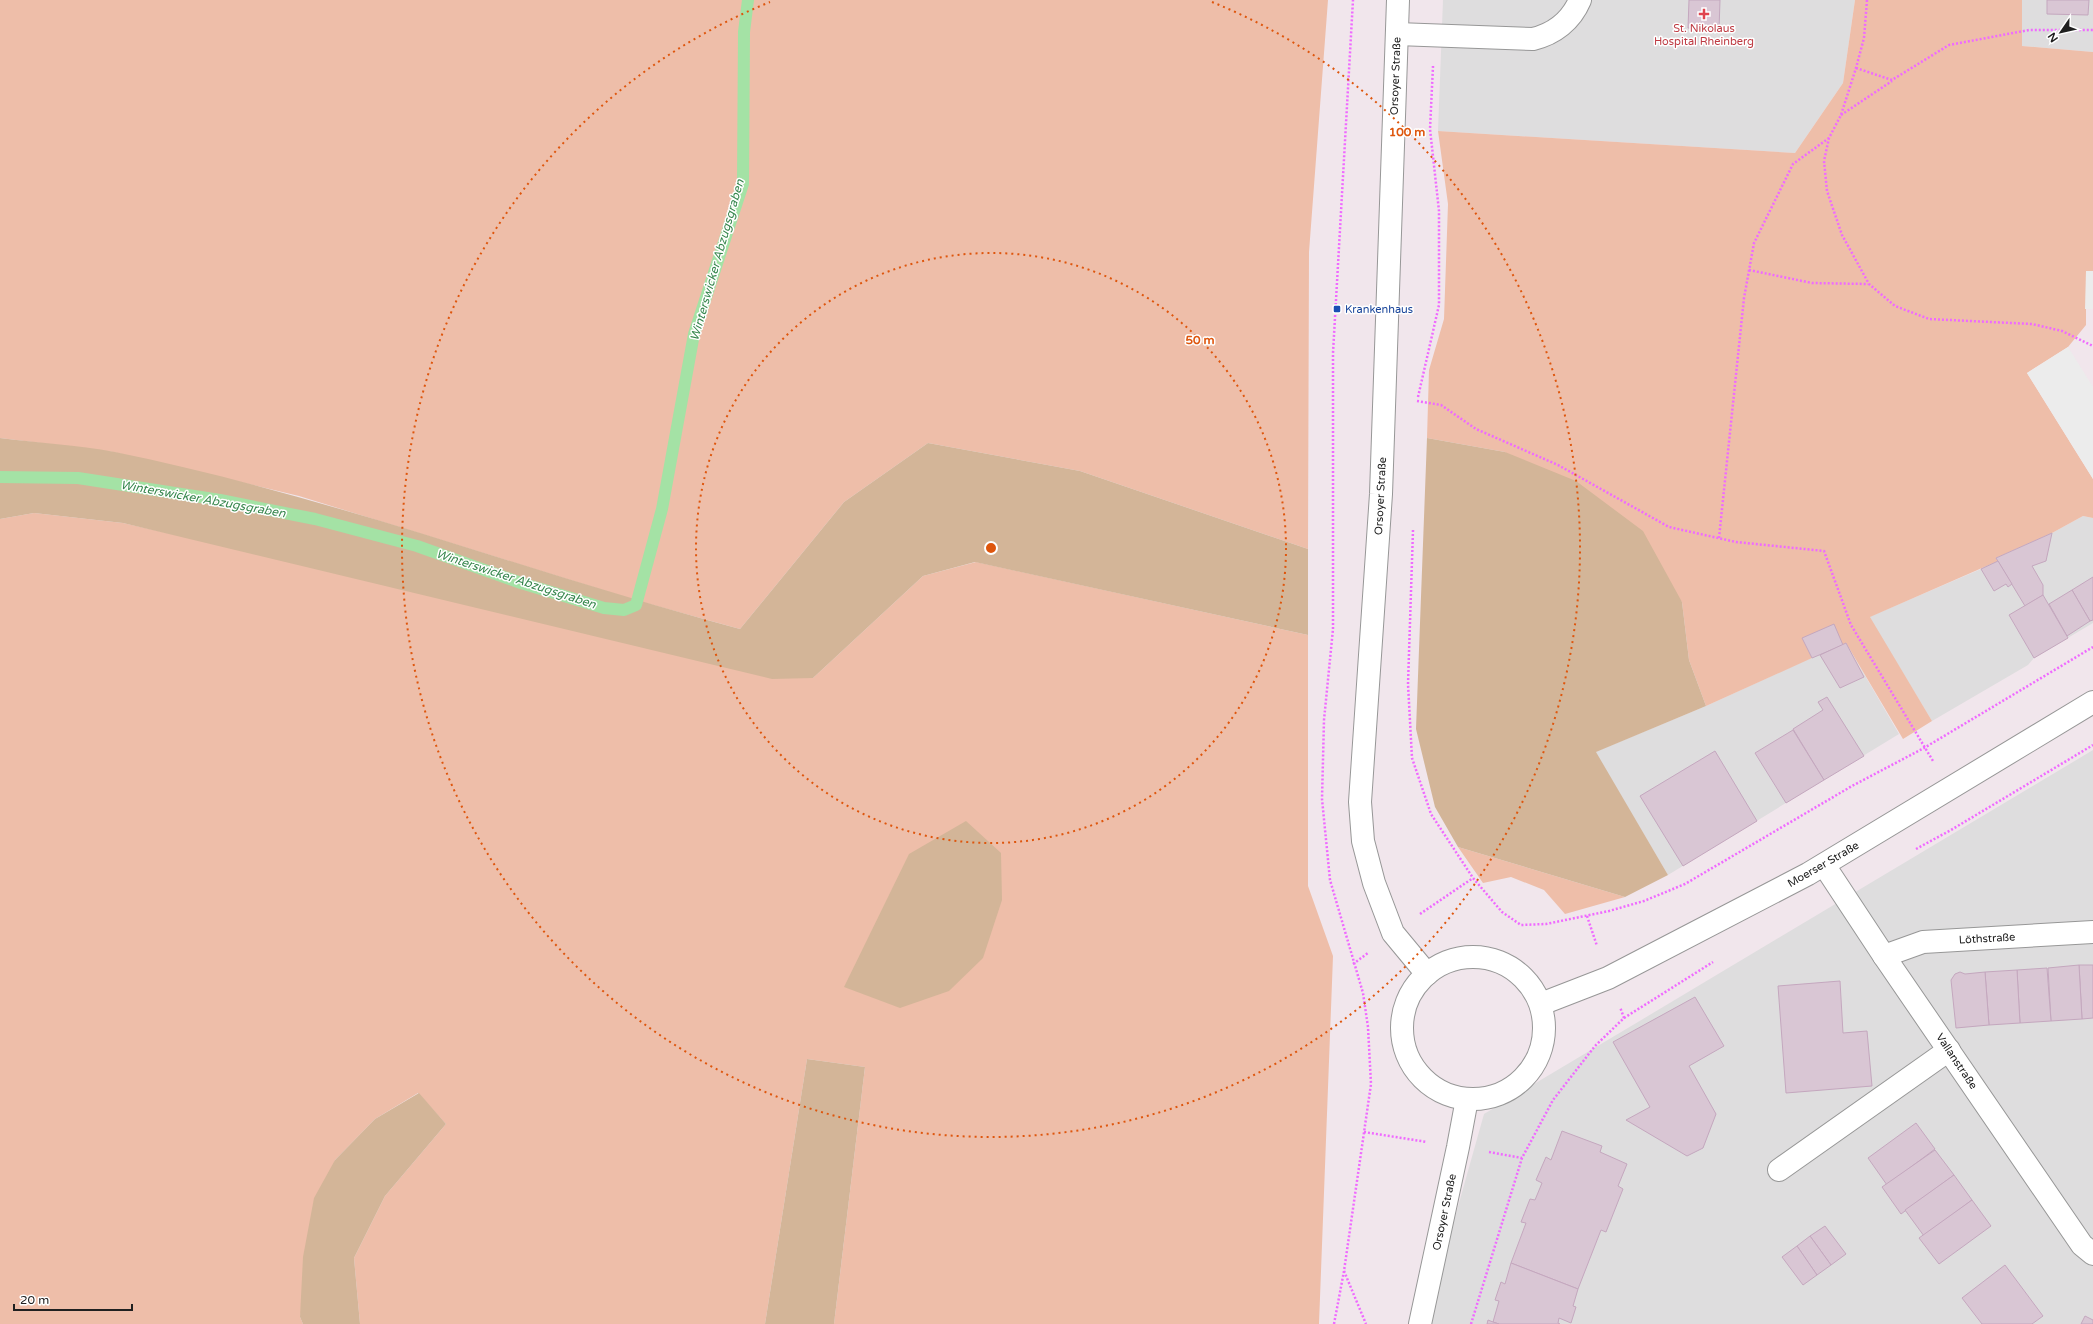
<svg xmlns="http://www.w3.org/2000/svg" width="2093" height="1324" viewBox="0 0 2093 1324" font-family="'Varela Round',sans-serif">
	<style>
		.residential { fill: #deddde }
		.grass { fill: #eebea9 }
		.forest { fill: #d3b598 }
		.parking { fill: #ececec }
		.lines { fill: none; stroke-linecap: round; stroke-linejoin: round }
		.stream { stroke: #a4e2a5; stroke-width: 12 }
		.building { fill: #d9c6d4; stroke: #c4a7be }
		.minor-casing { stroke: #979797; stroke-width: 24 }
		.path { stroke: #ef6aff; stroke-width: 2.5; stroke-dasharray: 2 2; stroke-linecap: butt }
		.minor { stroke: #fff; stroke-width: 22 }
		.ring { fill: none; stroke: #de560d; stroke-width: 2; stroke-dasharray: 2 4 }
		.health-dot { fill: #e0444e; stroke: #fff; stroke-width: 1.5 }
		.transit-dot { fill: #1a4fb4; stroke: #fff; stroke-width: 1.5 }
		.labels { text-anchor: middle; stroke-width: 3; stroke-linejoin: round; paint-order: stroke }
		.health-label { font-size: 11px; fill: #be3a42; stroke: #fff }
		.street-label { font-size: 11px; fill: #202020; stroke: #fff }
		.transit-label { font-size: 11px; fill: #164399; stroke: #fff; text-anchor: start }
		.water-label { font-size: 12px; font-style: italic; fill: #35864c; stroke: #fff }
		.centre { fill: #de560d; stroke: #fff; stroke-width: 2 }
		.ring-label { font-size: 12px; text-anchor: middle; font-weight: bold; fill: #de560d; stroke: #fff; stroke-width: 3; stroke-linejoin: round; paint-order: stroke }
	</style>
	<rect width="100%" height="100%" fill="#f1e6ec"/>
	<g class="residential">
		<polygon points="1443,0 1855,0 1843,83 1795,153 1438,131"/>
		<polygon points="2022,0 2093,0 2093,52 2022,46"/>
		<polygon points="2083,516 2093,518 2093,623 2034,658 2028,665 1932,721 1869,617 1981,569 1996,558 2052,533"/>
		<polygon points="1802,638 1846,643 1899,734 1668,875 1595,752 1706,706 1811,658"/>
		<polygon points="2093,750 2093,1324 1425,1324 1484,1114"/>
	</g>
	<g class="grass">
		<polygon points="0,0 1328,0 1309,252 1308,549 1080,471 928,443 844,502 740,629 635,600 299,496 113,452 0,438"/>
		<polygon points="1855,0 2022,0 2022,46 2093,52 2093,271 2086,271 2086,325 2068,347 2027,373 2093,479 2093,518 2083,516 2052,533 1996,558 1998,561 1870,617 1932,721 1903,739 1846,643 1843,645 1803,638 1812,658 1706,706 1689,660 1682,602 1505,452 1427,438 1429,370 1444,319 1448,204 1438,131 1795,153 1843,83"/>
		<polygon points="34,513 123,523 813,678 923,576 976,562 1308,635 1308,886 1333,956 1319,1324 834,1324 865,1067 807,1059 765,1324 360,1324 354,1258 385,1196 446,1124 418,1093 375,1119 335,1160 300,1317 303,1324 0,1324 0,519"/>
		<polygon points="1458,847 1625,897 1565,914 1544,890 1511,877 1483,883"/>
	</g>
	<g class="forest">
		<path d="M0,438C38,443 77,445 115,452C327,495 531,573 740,629L844,502L928,443L1080,471L1308,549V635L975,562L923,576L813,678L772,679L123,523L34,513L0,519Z"/>
		<polygon points="1427,438 1505,452 1576,481 1643,531 1682,602 1689,660 1706,706 1596,752 1668,875 1625,897 1458,847 1435,807 1416,729"/>
		<polygon points="966,821 1001,853 1002,900 983,958 949,991 900,1008 844,987 909,854"/>
		<polygon points="807,1059 865,1067 834,1324 765,1324"/>
		<polygon points="419,1093 446,1124 385,1196 354,1258 360,1324 303,1324 300,1317 303,1257 314,1198 335,1160 375,1119"/>
	</g>
	<g class="parking">
		<polygon points="2086,271 2093,271 2093,309 2085,309"/>
		<polygon points="2068,347 2093,387 2093,479 2027,373"/>
	</g>
	<g class="lines">
		<polyline class="stream" points="0,477 78,478 220,500 315,519 417,546 521,583 604,608 624,610 636,605 662,509 694,334 743,184 744,32 748,0"/>
	</g>
	<g class="building">
		<polygon points="1689,0 1720,0 1719,30 1688,28"/>
		<polygon points="2047,0 2089,0 2088,15 2047,14"/>
		<polygon points="2052,533 2046,561 2032,566 2043,585 2043,595 2025,606 1996,558"/>
		<polygon points="1998,561 2012,584 2008,587 2006,584 1994,591 1981,569"/>
		<polygon points="2093,577 2093,620 2090,621 2072,590"/>
		<polygon points="2072,590 2090,621 2067,636 2049,604"/>
		<polygon points="2043,595 2068,638 2034,658 2009,615"/>
		<polygon points="1834,624 1843,645 1812,658 1802,638"/>
		<polygon points="1846,643 1864,677 1840,688 1820,655"/>
		<polygon points="1827,697 1864,756 1824,780 1793,729 1823,710 1818,702"/>
		<polygon points="1793,730 1824,780 1786,803 1755,753"/>
		<polygon points="1715,751 1757,821 1683,866 1640,796"/>
		<polygon points="2079,965 2093,965 2093,1018 2082,1019"/>
		<polygon points="2079,965 2082,1019 2051,1021 2048,968"/>
		<polygon points="2047,968 2051,1021 2020,1023 2017,970"/>
		<polygon points="2017,970 2020,1023 1989,1025 1985,972"/>
		<polygon points="1960,972 1965,974 1985,972 1989,1025 1956,1028 1951,980 1955,974"/>
		<polygon points="1840,981 1843,1033 1867,1031 1872,1086 1786,1093 1778,986"/>
		<polygon points="1695,997 1724,1046 1689,1066 1716,1114 1703,1148 1687,1156 1626,1120 1650,1107 1613,1042"/>
		<polygon points="1916,1123 1935,1149 1887,1185 1868,1158"/>
		<polygon points="1562,1131 1602,1146 1600,1152 1627,1164 1618,1186 1623,1189 1606,1232 1601,1230 1578,1289 1511,1263 1526,1223 1521,1222 1530,1199 1535,1200 1542,1183 1536,1180 1546,1157 1551,1160"/>
		<polygon points="1935,1150 1954,1175 1901,1214 1882,1187"/>
		<polygon points="1954,1175 1972,1200 1924,1236 1905,1210"/>
		<polygon points="1972,1200 1991,1226 1939,1264 1919,1238"/>
		<polygon points="1825,1226 1846,1254 1831,1265 1810,1236"/>
		<polygon points="1810,1236 1831,1265 1817,1275 1797,1246"/>
		<polygon points="1797,1246 1817,1275 1803,1285 1782,1257"/>
		<polygon points="1511,1263 1578,1289 1573,1306 1576,1307 1571,1323 1559,1318 1558,1323 1560,1324 1499,1324 1493,1322 1499,1301 1495,1300 1501,1282 1505,1284"/>
		<polygon points="2005,1265 2043,1316 2032,1324 1982,1324 1962,1298"/>
		<polygon points="2085,1316 2093,1320 2093,1324 2081,1324"/>
		<polygon points="1488,1320 1493,1322 1499,1324 1487,1324"/>
	</g>
	<g class="lines">
		<g class="minor-casing">
			<g id="minor">
				<polyline points="1398,0 1381,494 1360,802 1363,841 1374,883 1393,933 1427,974"/>
				<path d="M1397,34L1533,39C1554,34 1571,21 1580,0"/>
				<polyline points="1824,865 1884,956 2082,1245 2093,1254"/>
				<polyline points="1884,956 1923,942 2093,932"/>
				<circle cx="1473" cy="1028" r="71"/>
				<polyline points="1541,1004 1608,978 1808,874 2093,702"/>
				<polyline points="1779,1170 1949,1050"/>
				<polyline points="1420,1324 1458,1147 1467,1099"/>
			</g>
		</g>
		<g class="path">
			<polyline points="1867,0 1864,38 1856,68 1841,115 1829,138 1824,161 1827,191 1842,235 1869,284 1895,306 1929,319 2032,324 2062,331 2093,346"/>
			<polyline points="1856,68 1892,80 1949,45 2029,30 2093,30"/>
			<polyline points="1841,115 1892,81"/>
			<polyline points="1749,270 1812,283 1868,284"/>
			<polyline points="1418,397 1439,305 1439,211 1430,129 1433,66"/>
			<polyline points="1417,401 1441,405 1476,429 1558,465 1669,527 1736,542 1824,551 1851,625 1933,761"/>
			<polyline points="1413,530 1408,684 1412,758 1431,814 1473,878 1502,912 1521,925 1546,924 1609,911 1644,901 1685,884 1852,786 1924,748 2093,647"/>
			<polyline points="1719,538 1744,298 1754,243 1793,164 1829,138"/>
			<polyline points="1916,849 1951,830 2093,745"/>
			<polyline points="1420,914 1473,878"/>
			<polyline points="1587,916 1597,946"/>
			<polyline points="1353,964 1368,953"/>
			<polyline points="1624,1018 1713,962"/>
			<polyline points="1364,1132 1427,1142"/>
			<polyline points="1489,1152 1522,1158"/>
			<polyline points="1344,1271 1366,1324"/>
			<polyline points="1334,1324 1344,1271 1371,1084 1368,1027 1363,993 1330,880 1322,799 1324,720 1333,629 1333,353 1353,0"/>
			<polyline points="1471,1324 1522,1158 1553,1100 1595,1046 1624,1018 1620,1007"/>
		</g>
		<use href="#minor" class="minor"/>
	</g>
	<g class="ring">
		<circle cx="991" cy="548" r="295"/>
		<path d="M1212 2A589 589 0 1 1 770 2"/>
	</g>
	<path class="health-dot" d="M1702 8h4v4h4v4h-4v4h-4v-4h-4v-4h4z"/>
	<rect class="transit-dot" x="1333" y="305" width="8" height="8" rx="2"/>
	<g class="labels">
		<g class="health-label">
			<text x="1704" y="32">St. Nikolaus<tspan x="1704" dy="13">Hospital Rheinberg</tspan></text>
		</g>
		<g class="street-label">
			<text transform="translate(1395 76) rotate(-88)" y="4">Orsoyer Straße</text>
			<text transform="translate(1380 496) rotate(-87)" y="4">Orsoyer Straße</text>
			<text transform="translate(1823 864) rotate(-30)" y="4">Moerser Straße</text>
			<text transform="translate(1987 938) rotate(-3)" y="4">Löthstraße</text>
			<text transform="translate(1957 1061) rotate(56)" y="4">Vallanstraße</text>
			<text transform="translate(1444 1212) rotate(-78)" y="4">Orsoyer Straße</text>
		</g>
		<g class="transit-label">
			<text x="1345" y="313">Krankenhaus</text>
		</g>
		<g class="water-label">
			<text transform="translate(717 260) rotate(-74)" y="4">Winterswicker Abzugsgraben</text>
			<text transform="translate(203 499) rotate(10)" y="4">Winterswicker Abzugsgraben</text>
			<text transform="translate(516 579) rotate(18)" y="4">Winterswicker Abzugsgraben</text>
		</g>
	</g>
	<circle cx="991" cy="548" r="6" class="centre"/>
	<g class="ring-label">
		<text x="1407" y="136">100 m</text>
		<text x="1200" y="344">50 m</text>
	</g>
	<g transform="translate(2061 32) rotate(236)" stroke="#ffffff" stroke-width="3" paint-order="stroke">
	<path d="M0-3L7 15L0 10L-7 15Z" fill="#202020"/>
	<text y="-6" font-size="11" font-weight="bold" text-anchor="middle" fill="#202020">N</text>
	</g>
	<path d="M14 1304v6h118v-6" fill="none" stroke="#202020" stroke-width="2"/>
	<text x="20" y="1304" font-size="12" fill="#202020" stroke="#ffffff" stroke-width="3" paint-order="stroke">20 m</text>
</svg>
